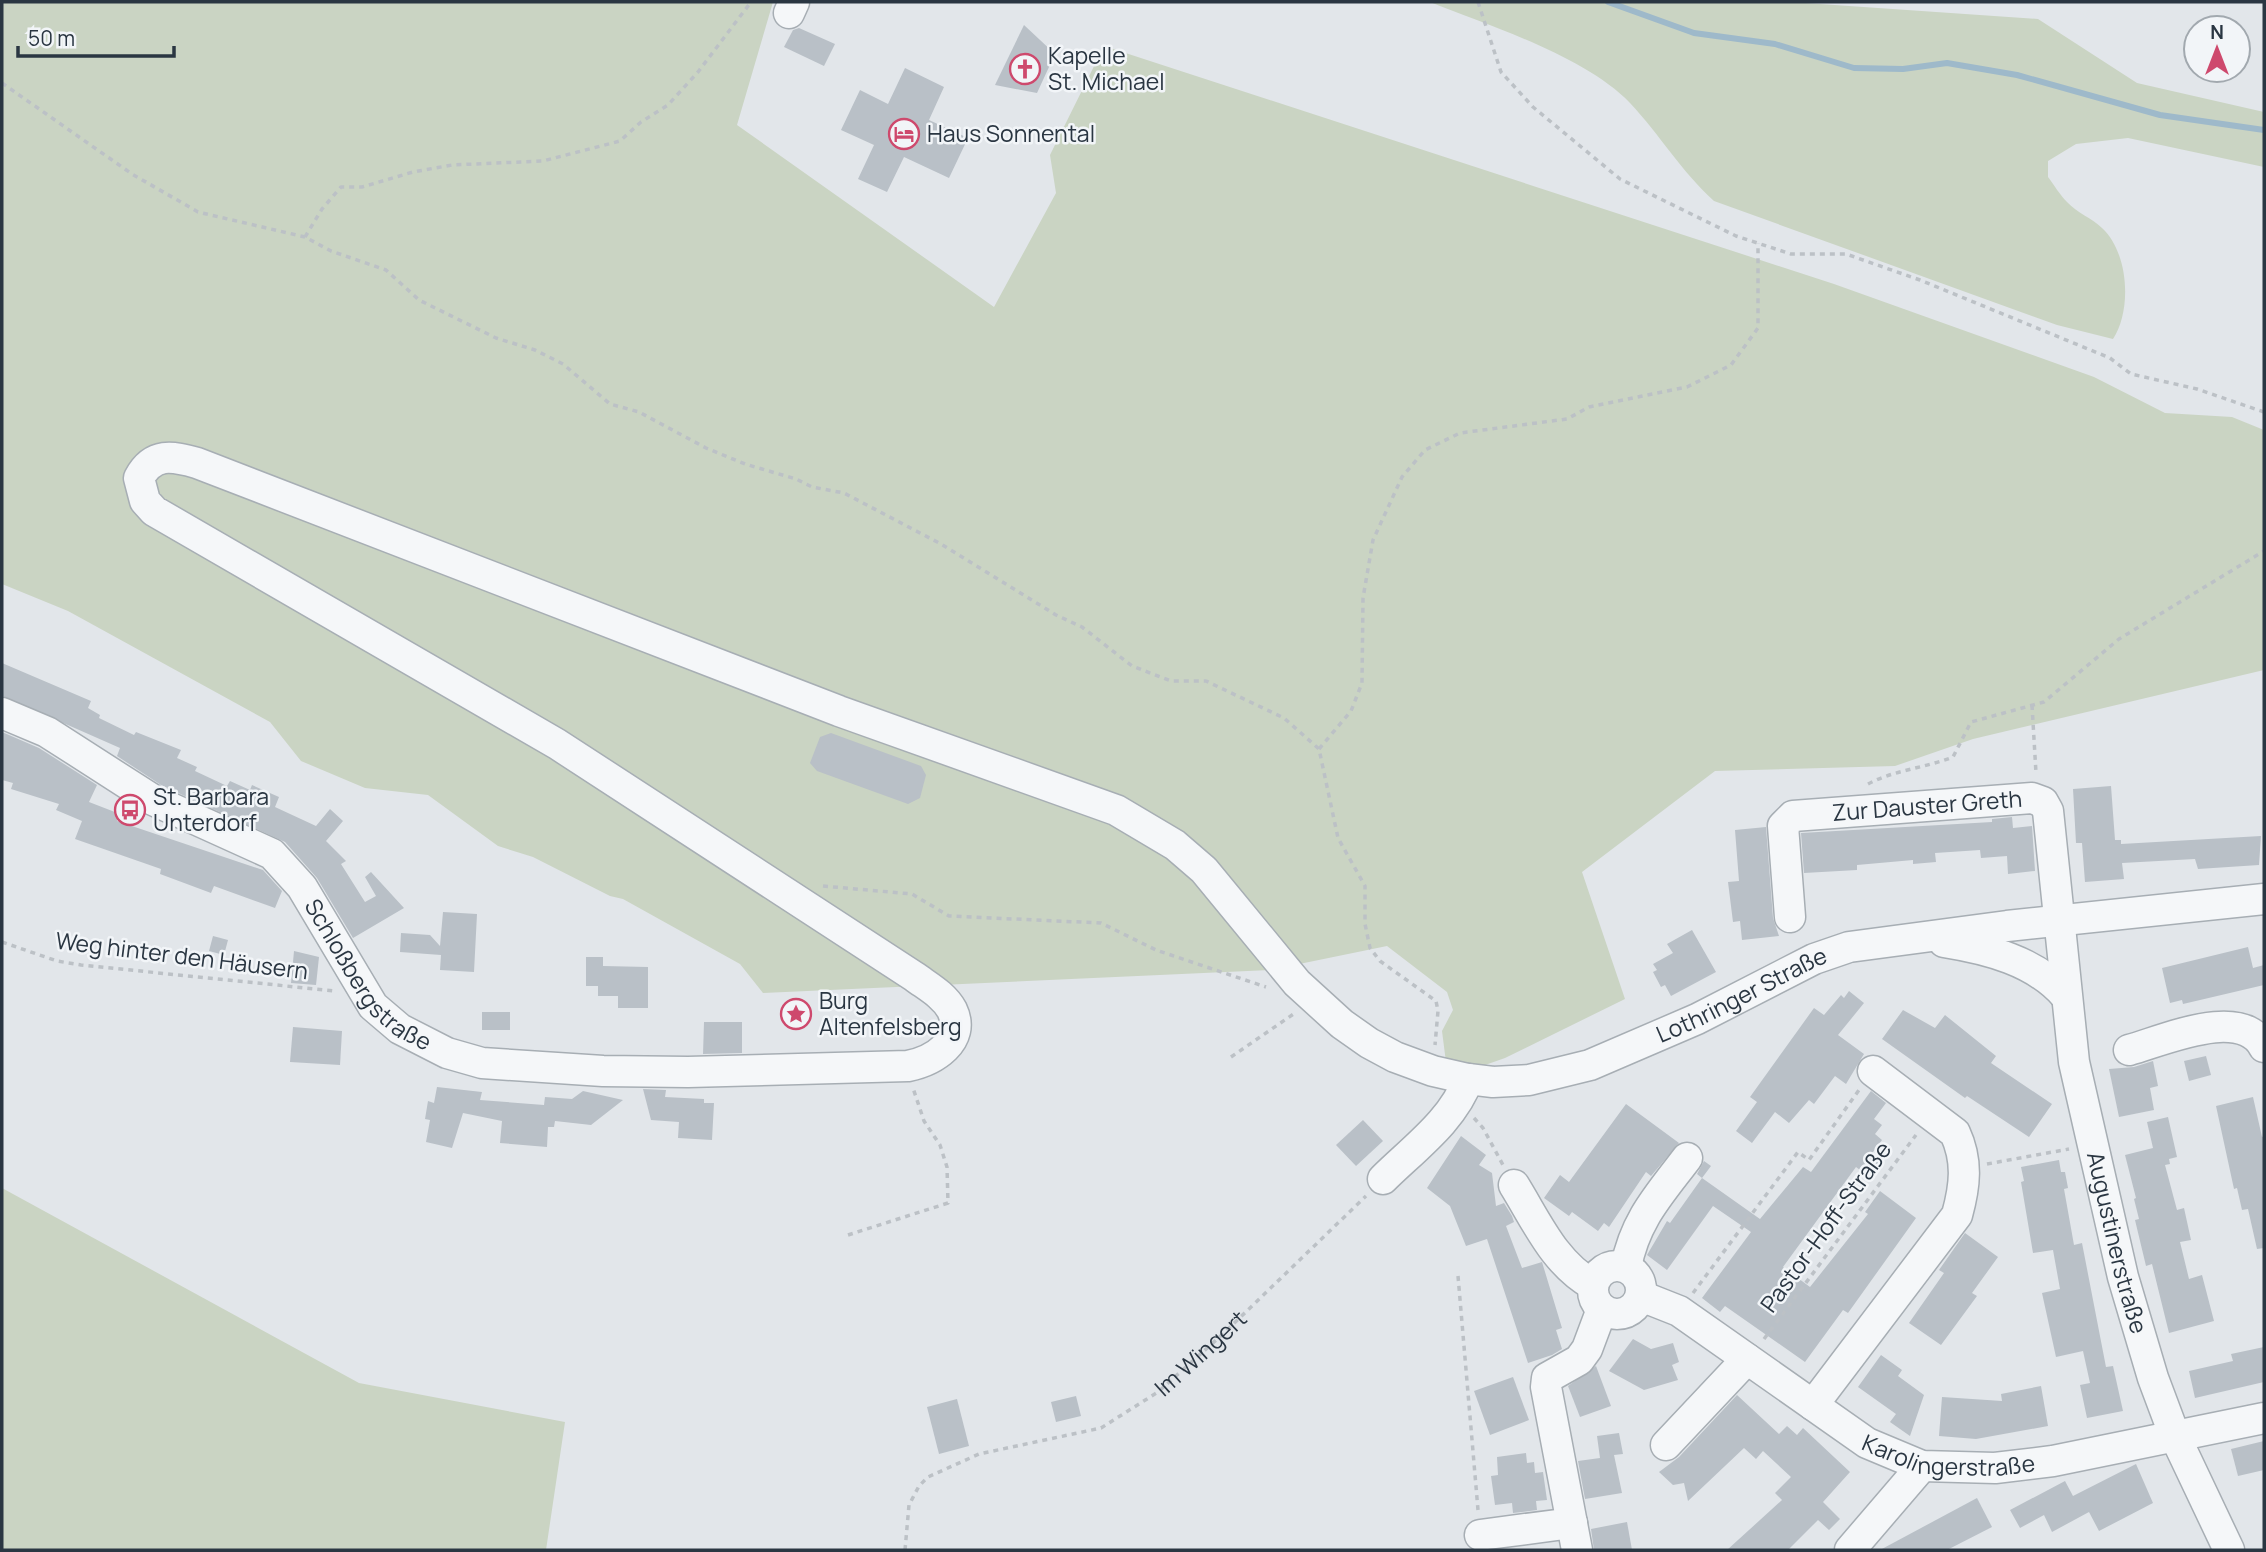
<svg xmlns="http://www.w3.org/2000/svg" width="2266" height="1552" viewBox="0 0 2266 1552" font-family="Manrope,sans-serif">
	<style>
		.green { fill: #cad4c3 }
		.lines { fill: none; stroke-linecap: round; stroke-linejoin: round }
		.stream { stroke: #9eb9ca; stroke-width: 6 }
		.building { fill: #b9c0c7 }
		.minor-casing { stroke: #a7aeb4; stroke-width: 33 }
		.path { stroke: #bcc1c6; stroke-width: 3.5; stroke-dasharray: 5 5; stroke-linecap: butt }
		.minor { stroke: #f5f7f9; stroke-width: 30 }
		.labels { text-anchor: middle; stroke-width: 5; stroke-linejoin: round; paint-order: stroke }
		.poi-label { font-size: 23px; fill: #2a3642; stroke: #f2f5f8; text-anchor: start }
		.street-label { font-size: 23px; fill: #2a3642; stroke: #f2f5f8 }
	</style>
	<rect width="100%" height="100%" fill="#e2e6ea"/>
	<g class="green">
		<polygon points="2,2 773,2 737,125 994,307 1056,193 1050,155 1104,46 1834,284 2094,377 2165,413 2232,417 2264,430 2264,670 1973,739 1895,766 1715,771 1582,872 1625,999 1505,1058 1448,1078 1442,1031 1453,1010 1447,992 1387,946 1270,970 763,993 740,964 623,899 610,896 533,857 498,846 428,795 365,788 301,761 270,722 68,611 2,584"/>
		<path d="M1430,2H1791L2038,19L2137,83L2264,112V167L2128,138L2076,144L2048,161V177C2054,185 2060,195 2067,202C2077,213 2092,218 2102,228C2129,253 2132,310 2113,339L2057,325L1714,201C1681,171 1660,135 1630,103C1585,56 1490,26 1430,2Z"/>
		<polygon points="2,1188 359,1383 565,1422 546,1550 2,1550"/>
	</g>
	<g class="lines">
		<polyline class="stream" points="1608,2 1694,33 1775,44 1854,68 1903,69 1947,63 2017,75 2160,115 2264,130"/>
	</g>
	<g class="building">
		<polygon points="1024,25 1055,54 1037,93 995,85"/>
		<polygon points="799,28 835,44 824,66 784,47 793,30"/>
		<polygon points="905,68 944,87 929,120 968,138 949,178 904,157 887,192 858,179 874,145 841,130 860,90 888,104"/>
		<polygon points="2,663 91,701 88,708 100,715 99,718 134,735 136,732 181,750 177,758 197,767 195,771 227,786 230,781 250,790 252,785 279,797 275,807 316,826 330,809 343,821 326,841 346,861 341,864 365,902 376,896 365,877 371,872 404,908 353,938 317,878 285,842 161,785 117,756 120,748 2,696"/>
		<polygon points="2,732 39,748 97,785 89,802 120,814 117,821 263,870 282,891 275,908 214,886 211,893 160,874 161,869 75,839 82,821 56,810 59,804 11,789 13,783 2,780"/>
		<polygon points="831,733 921,766 926,775 920,798 908,804 817,771 810,763 820,737"/>
		<polygon points="2111,786 2115,840 2121,840 2121,844 2261,836 2259,865 2198,869 2195,859 2122,863 2124,879 2085,882 2082,843 2076,843 2073,789"/>
		<polygon points="2012,817 2013,828 2032,826 2035,871 2008,874 2007,856 1981,858 1980,850 1935,853 1936,862 1913,864 1913,860 1857,865 1857,870 1804,873 1801,833 1992,822 1992,819"/>
		<polygon points="1766,827 1773,918 1779,936 1742,940 1740,921 1733,922 1728,882 1739,881 1735,830"/>
		<polygon points="443,912 477,914 474,972 440,970 441,955 400,952 401,933 430,935 440,946"/>
		<polygon points="1692,930 1716,972 1671,996 1665,985 1661,987 1653,972 1657,970 1653,964 1673,953 1667,944"/>
		<polygon points="213,936 228,940 224,955 209,951"/>
		<polygon points="2248,947 2253,968 2264,965 2264,985 2183,1004 2182,1000 2170,1003 2162,968"/>
		<polygon points="294,951 319,957 316,985 291,983"/>
		<polygon points="586,957 603,957 603,966 648,967 648,1008 618,1008 618,996 598,996 598,986 586,986"/>
		<polygon points="1849,991 1864,1003 1838,1035 1864,1054 1846,1084 1835,1076 1814,1104 1809,1100 1789,1123 1775,1112 1752,1143 1736,1131 1757,1102 1750,1097 1814,1008 1824,1015 1841,995 1844,998"/>
		<polygon points="1903,1010 1935,1028 1945,1015 1996,1056 1991,1063 2052,1104 2029,1137 1967,1096 1965,1098 1882,1039"/>
		<rect x="482" y="1012" width="28" height="18"/>
		<polygon points="704,1022 742,1022 742,1053 703,1054"/>
		<polygon points="293,1027 342,1031 340,1065 290,1062"/>
		<polygon points="2206,1056 2211,1075 2189,1081 2184,1061"/>
		<polygon points="2153,1061 2158,1086 2150,1088 2154,1110 2119,1117 2109,1069 2134,1067"/>
		<polygon points="437,1087 482,1092 480,1100 544,1105 545,1097 572,1099 583,1091 623,1100 591,1125 555,1121 554,1127 548,1127 547,1147 500,1143 502,1121 463,1113 452,1148 426,1142 430,1120 425,1119 428,1101 434,1103"/>
		<polygon points="643,1089 666,1090 665,1097 704,1099 704,1103 714,1103 712,1140 678,1138 679,1122 651,1120"/>
		<polygon points="1871,1091 1886,1103 1874,1119 1882,1125 1875,1134 1882,1140 1870,1156 1879,1163 1869,1177 1856,1167 1783,1267 1810,1287 1868,1214 1865,1212 1880,1191 1916,1218 1848,1313 1843,1310 1805,1362 1725,1306 1720,1312 1702,1298 1751,1232 1713,1206 1667,1270 1647,1255 1667,1221 1670,1223 1702,1178 1760,1219 1803,1167 1811,1172"/>
		<polygon points="2253,1097 2262,1137 2264,1136 2264,1248 2257,1249 2248,1209 2242,1210 2237,1188 2234,1189 2216,1106"/>
		<polygon points="1626,1104 1679,1143 1651,1176 1646,1172 1609,1227 1604,1223 1598,1231 1572,1212 1569,1216 1544,1198 1560,1175 1569,1182"/>
		<polygon points="2168,1117 2177,1157 2169,1159 2170,1164 2165,1165 2177,1210 2184,1208 2191,1240 2180,1242 2189,1279 2202,1275 2214,1321 2169,1333 2152,1264 2146,1266 2135,1220 2139,1219 2134,1199 2136,1198 2125,1155 2153,1148 2147,1122"/>
		<polygon points="1363,1120 1383,1141 1356,1166 1336,1145"/>
		<polygon points="1461,1136 1486,1155 1479,1165 1492,1173 1496,1206 1504,1203 1512,1216 1514,1222 1506,1226 1522,1268 1542,1262 1562,1328 1556,1330 1562,1349 1552,1355 1528,1363 1487,1239 1466,1246 1450,1206 1427,1188"/>
		<polygon points="2059,1160 2061,1172 2065,1172 2068,1188 2064,1189 2074,1245 2082,1243 2106,1367 2113,1366 2123,1411 2087,1418 2080,1385 2090,1383 2083,1351 2056,1357 2042,1293 2060,1289 2053,1250 2033,1253 2021,1182 2024,1181 2021,1167"/>
		<polygon points="1704,1161 1711,1166 1702,1178 1697,1174"/>
		<polygon points="1965,1233 1998,1257 1972,1293 1977,1296 1941,1345 1909,1323 1944,1273 1939,1270"/>
		<polygon points="1633,1339 1651,1349 1673,1343 1679,1362 1672,1365 1678,1380 1644,1390 1609,1371"/>
		<polygon points="2264,1347 2264,1382 2195,1398 2189,1371 2233,1361 2231,1354"/>
		<polygon points="1881,1355 1902,1370 1898,1376 1924,1395 1910,1436 1890,1422 1896,1414 1858,1387"/>
		<polygon points="1596,1366 1611,1406 1580,1417 1568,1386"/>
		<polygon points="1513,1377 1529,1420 1490,1435 1474,1391"/>
		<polygon points="2041,1386 2048,1426 1976,1439 1939,1436 1942,1397 2002,1401 2001,1394"/>
		<polygon points="1737,1395 1779,1434 1787,1426 1797,1435 1803,1428 1850,1472 1823,1502 1840,1519 1829,1530 1818,1520 1788,1550 1727,1550 1782,1500 1775,1493 1791,1477 1763,1451 1756,1459 1744,1448 1688,1501 1684,1483 1673,1485 1659,1472 1679,1457"/>
		<polygon points="1076,1396 1081,1416 1056,1422 1051,1402"/>
		<polygon points="957,1399 969,1446 939,1454 927,1407"/>
		<polygon points="1619,1433 1623,1454 1614,1455 1622,1493 1585,1499 1578,1461 1600,1458 1597,1436"/>
		<polygon points="2264,1441 2264,1470 2238,1476 2231,1449"/>
		<polygon points="1526,1453 1527,1463 1534,1462 1535,1473 1543,1472 1547,1500 1536,1501 1537,1510 1513,1513 1512,1503 1495,1505 1491,1476 1498,1475 1497,1457"/>
		<polygon points="2136,1464 2153,1503 2099,1531 2089,1512 2052,1532 2044,1515 2020,1528 2010,1510 2065,1481 2073,1496"/>
		<polygon points="1977,1498 1992,1527 1947,1550 1880,1550"/>
		<polygon points="1627,1522 1632,1550 1594,1550 1591,1529"/>
	</g>
	<g class="lines">
		<g class="minor-casing">
			<g id="minor">
				<polyline points="789,13 794,2"/>
				<path id="s2" d="M2,713L47,732L153,800L272,854L302,887L373,1006L400,1029L447,1053L482,1063L603,1071L688,1072L908,1066C933,1061 967,1041 952,1010C944,995 927,986 915,977L557,744L154,511L145,501L139,478C153,452 172,456 197,463L839,711L1116,810L1175,845L1204,870L1297,983L1342,1024L1369,1043L1395,1057L1433,1071L1468,1079L1493,1082L1529,1080L1590,1065L1697,1019L1814,959L1849,947L2007,926L2264,899"/>
				<path id="s3" d="M1790,917L1783,826L1793,816L2032,798L2043,802L2048,811L2074,1062L2123,1277L2153,1378L2174,1434L2229,1550"/>
				<path d="M1944,942C1988,949 2035,961 2065,995"/>
				<path d="M2129,1050C2165,1040 2242,1005 2264,1047"/>
				<path d="M1383,1179C1412,1150 1454,1120 1468,1079"/>
				<path d="M1514,1185C1537,1222 1554,1263 1593,1285"/>
				<circle cx="1617" cy="1290" r="24"/>
				<path d="M1626,1267C1635,1220 1659,1195 1687,1158"/>
				<path id="s4" d="M1641,1296L1679,1311L1867,1443L1922,1466L1995,1468L2053,1461L2264,1418"/>
				<path d="M1813,1405L1957,1215C1965,1186 1968,1161 1955,1133L1873,1071"/>
				<polyline points="1666,1445 1747,1359"/>
				<polyline points="1480,1535 1572,1523"/>
				<polyline points="1577,1550 1546,1387 1547,1378 1579,1360 1587,1349 1602,1309"/>
				<polyline points="1850,1550 1922,1466"/>
			</g>
		</g>
		<g class="path">
			<polyline points="1478,2 1501,72 1533,107 1620,179 1736,236 1791,254 1846,254 1920,280 2110,358 2131,374 2197,389 2264,412"/>
			<polyline points="2,83 132,174 198,212 305,237 331,251 386,270 419,300 496,338 535,350 563,364 610,404 639,412 706,448 745,464 796,479 812,487 844,493 941,544 1056,615 1082,627 1132,666 1171,681 1206,681 1284,718 1319,749 1338,838 1365,886 1365,924 1370,948 1380,961 1436,1001 1438,1011 1435,1045"/>
			<polyline points="305,237 322,209 341,187 362,187 413,172 452,165 543,161 620,141 641,122 668,105 698,72 751,2"/>
			<polyline points="2032,705 2036,773"/>
			<polyline points="1319,749 1351,711 1362,683 1363,598 1373,540 1402,477 1425,450 1460,433 1567,419 1589,407 1687,387 1731,365 1758,328 1758,243"/>
			<path d="M1868,784C1894,770 1925,768 1953,757L1971,722L2044,702L2119,639L2264,551"/>
			<polyline points="823,886 912,894 949,916 1101,923 1156,950 1266,987"/>
			<polyline points="2,942 57,961 81,965 335,991"/>
			<polyline points="1231,1057 1295,1013"/>
			<polyline points="1474,1118 1483,1128 1503,1165"/>
			<polyline points="1987,1164 2069,1149"/>
			<polyline points="848,1235 948,1203 947,1167 940,1145 924,1121 913,1088"/>
			<polyline points="1458,1276 1478,1510"/>
			<polyline points="1693,1293 1798,1152 1809,1160 1859,1090"/>
			<polyline points="1764,1339 1916,1135"/>
			<path id="s1" d="M905,1550L909,1505L919,1486L928,1477L979,1454L1101,1428L1158,1392L1224,1333L1366,1196"/>
		</g>
		<use href="#minor" class="minor"/>
	</g>
	<defs>
		<g id="church-ring" transform="scale(1.575)"><circle r="9.5" fill="#f2f5f8" stroke="#ce496d" stroke-width="1.5"/><path d="M-1.2-6h2.4v3.5h3.3v2.4h-3.3V6h-2.4V-.1h-3.3v-2.4h3.3Z" fill="#ce496d"/></g>
		<g id="hotel-ring" transform="scale(1.575)"><circle r="9.5" fill="#f2f5f8" stroke="#ce496d" stroke-width="1.5"/><path d="M-6-4.5h1.5V1H6V5H4.5V3h-9V5H-6ZM-4 0a1.8 1.8 0 1 1 3.6 0ZM.5 0V-2.5h3Q6-2.5 6 0Z" fill="#ce496d"/></g>
		<g id="bus-ring" transform="scale(1.575)"><circle r="9.5" fill="#f2f5f8" stroke="#ce496d" stroke-width="1.5"/><path d="M-5-6H5V4H4V6H2V4H-2V6H-4V4H-5ZM-3.5-4V0h7V-4ZM-3.5 1.2v1.5H-2V1.2ZM2 1.2v1.5H3.5V1.2Z" fill="#ce496d"/></g>
		<g id="sight-ring" transform="scale(1.575)"><circle r="9.5" fill="#f2f5f8" stroke="#ce496d" stroke-width="1.5"/><path d="M0-6L1.8-2.2L6-1.7L2.9 1.2L3.7 5.4L0 3.3L-3.7 5.4L-2.9 1.2L-6-1.7L-1.8-2.2Z" fill="#ce496d"/></g>
	</defs>
	<g fill-rule="evenodd">
		<use href="#church-ring" x="1025" y="69"/>
		<use href="#hotel-ring" x="904" y="134"/>
		<use href="#bus-ring" x="130" y="810"/>
		<use href="#sight-ring" x="796" y="1014"/>
	</g>
	<g class="labels">
		<g class="poi-label">
			<text x="1048" y="64">Kapelle<tspan x="1048" dy="26">St. Michael</tspan></text>
			<text x="927" y="142">Haus Sonnental</text>
			<text x="153" y="805">St. Barbara<tspan x="153" dy="26">Unterdorf</tspan></text>
			<text x="819" y="1009">Burg<tspan x="819" dy="26">Altenfelsberg</tspan></text>
		</g>
		<g class="street-label">
			<text dy="8" stroke="none"><textPath href="#s3" startOffset="240">Zur Dauster Greth</textPath></text>
			<text transform="translate(182 956) rotate(7)" y="8">Weg hinter den Häusern</text>
			<text dy="8" stroke="none"><textPath href="#s2" startOffset="462">Schloßbergstraße</textPath></text>
			<text dy="8" stroke="none"><textPath href="#s2" startOffset="3896">Lothringer Straße</textPath></text>
			<text transform="translate(1826 1227) rotate(-54)" y="8">Pastor-Hoff-Straße</text>
			<text dy="8" stroke="none"><textPath href="#s3" startOffset="805">Augustinerstraße</textPath></text>
			<text dy="8" stroke="none"><textPath href="#s1" startOffset="385">Im Wingert</textPath></text>
			<text dy="8" stroke="none"><textPath href="#s4" startOffset="355">Karolingerstraße</textPath></text>
		</g>
	</g>
	<rect width="2266" height="1552" fill="none" stroke="#2a3642" stroke-width="7"/>
	<g transform="translate(2217 49)"><circle r="33" fill="#f2f5f8" stroke="#a2a9af" stroke-width="2"/>
	<path d="M0-5L12 26L0 18L-12 26Z" fill="#ce496d"/>
	<text y="-10" font-size="19" font-weight="bold" text-anchor="middle" fill="#2a3642">N</text>
	</g>
	<path d="M18 46v10h156v-10" fill="none" stroke="#2a3642" stroke-width="3.5"/>
	<text x="28" y="46" font-size="21" fill="#2a3642" stroke="#f2f5f8" stroke-width="5" paint-order="stroke">50 m</text>
</svg>
